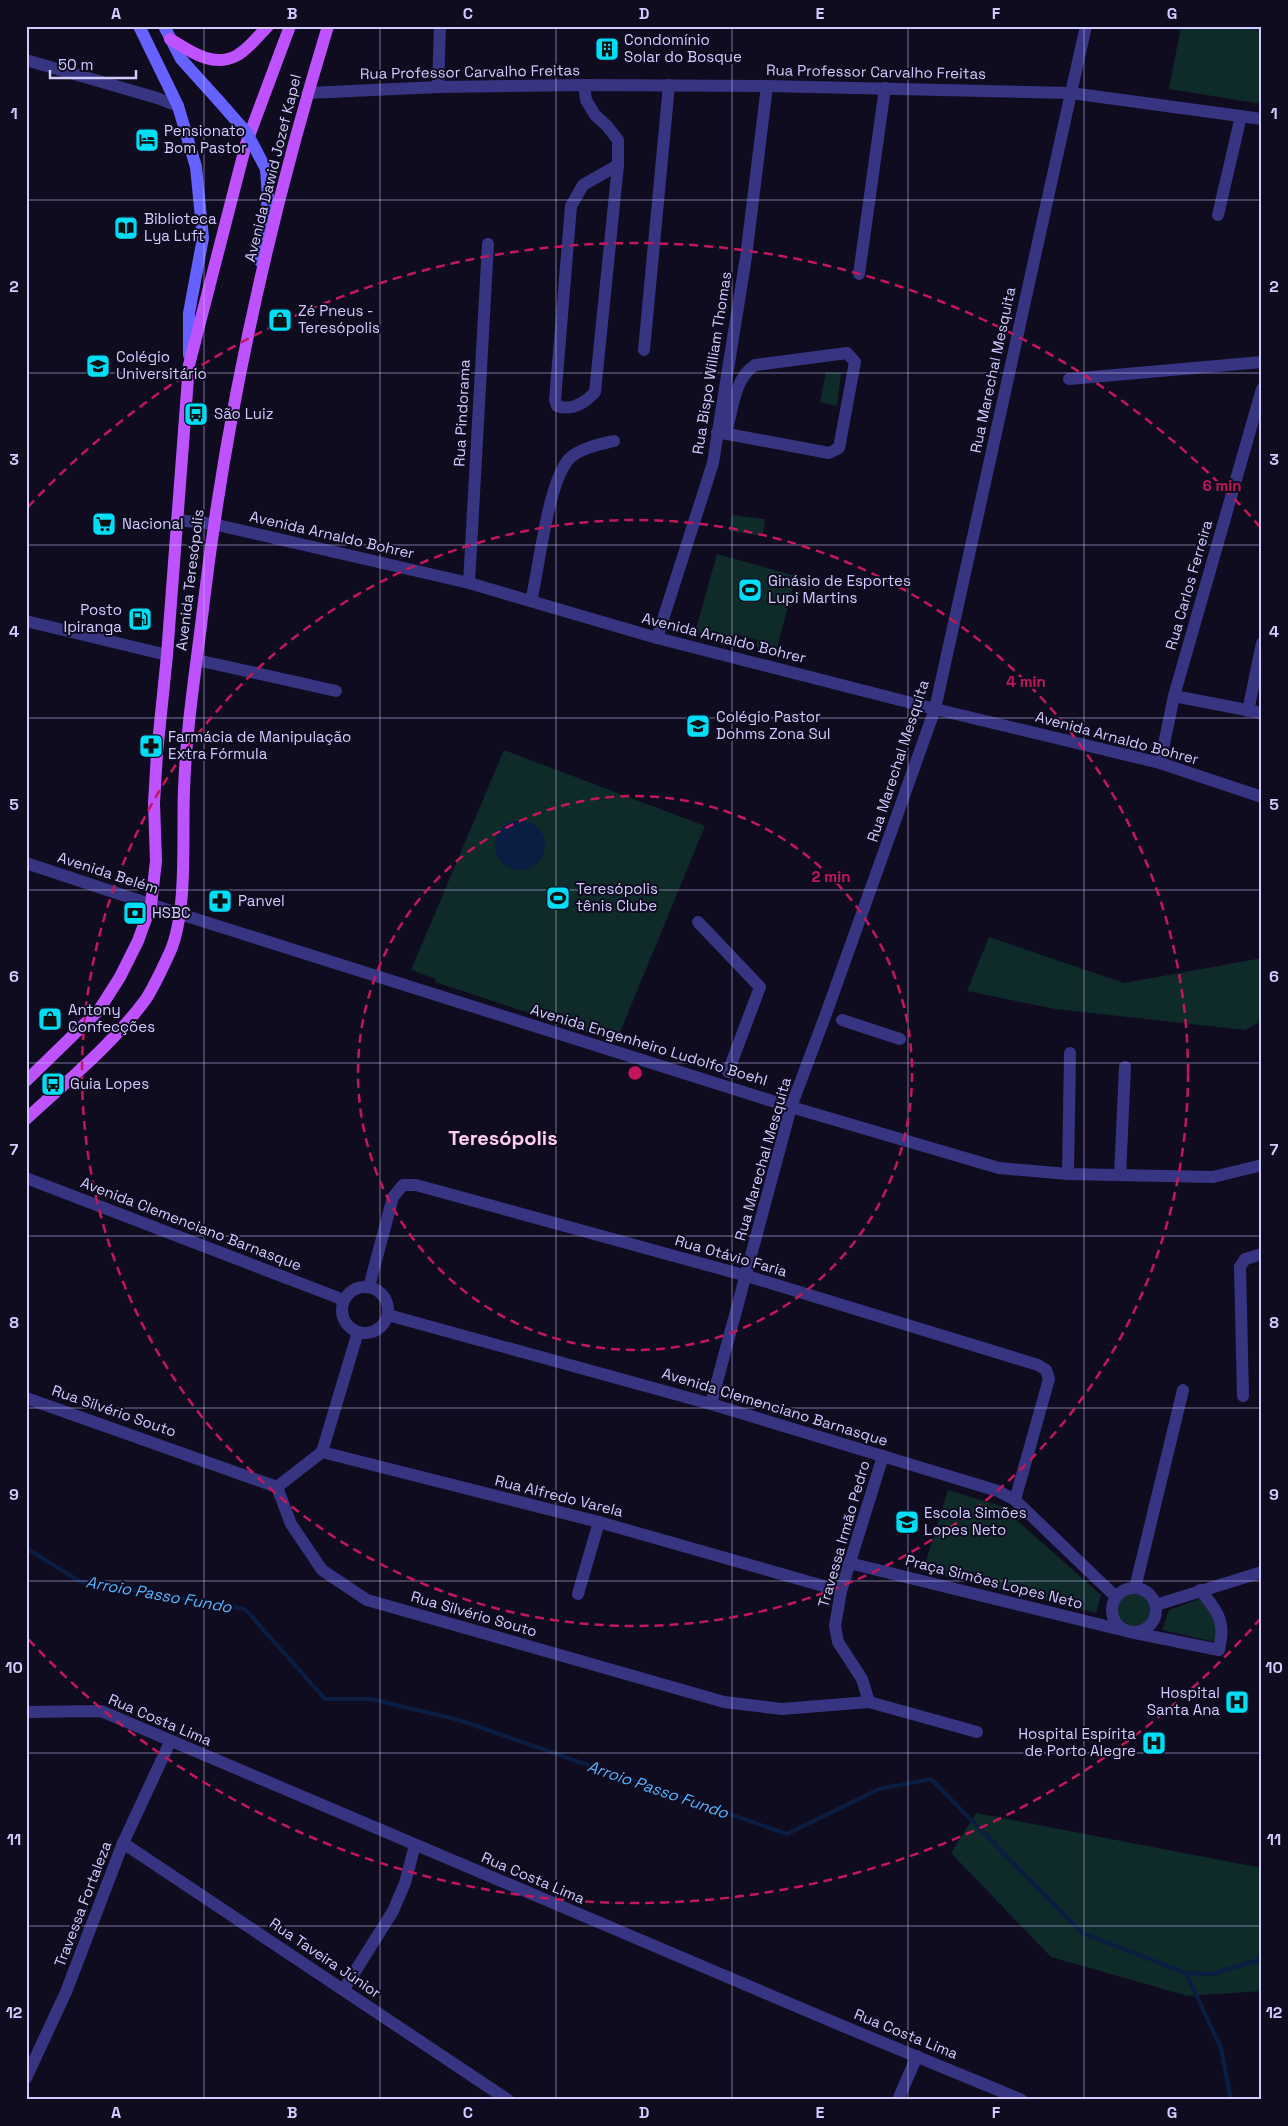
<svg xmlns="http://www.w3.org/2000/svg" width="1288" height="2126" viewBox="0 0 1288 2126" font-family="'Space Grotesk',sans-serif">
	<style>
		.green { fill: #0e2a29 }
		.water { fill: #091e42 }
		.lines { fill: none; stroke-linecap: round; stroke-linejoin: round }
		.stream { stroke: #091e42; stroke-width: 4 }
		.minor { stroke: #373482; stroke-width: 12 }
		.tertiary { stroke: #373482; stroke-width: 12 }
		.secondary { stroke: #6562ff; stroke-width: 12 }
		.primary { stroke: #be52ff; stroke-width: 12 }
		.secondary-bridge { stroke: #6562ff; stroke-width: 12 }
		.grid { fill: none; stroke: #d1cbff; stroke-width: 1; stroke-opacity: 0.55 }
		.ring { fill: none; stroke: #c2185b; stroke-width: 2.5; stroke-dasharray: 9 6 }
		.labels { text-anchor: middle; stroke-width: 4; stroke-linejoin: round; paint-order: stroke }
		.poi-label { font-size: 15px; fill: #d1cbff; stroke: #0f0c20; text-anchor: start }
		.street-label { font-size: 15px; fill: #d1cbff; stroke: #0f0c20 }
		.water-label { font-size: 16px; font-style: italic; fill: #59b3ff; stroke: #0f0c20 }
		.district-label { font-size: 20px; font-weight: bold; fill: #ffcded; stroke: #0f0c20 }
		.centre { fill: #c2185b; stroke: #0f0c20; stroke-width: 2.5 }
		.ring-label { font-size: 15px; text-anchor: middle; font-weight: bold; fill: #c2185b; stroke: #0f0c20; stroke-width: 4; stroke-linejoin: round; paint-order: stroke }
		.neatline { fill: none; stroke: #d1cbff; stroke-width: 2 }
		.grid-label { font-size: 16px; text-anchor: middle; font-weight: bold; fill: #d1cbff }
	</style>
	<rect width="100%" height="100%" fill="#0f0c20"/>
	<g class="green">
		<polygon points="1181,26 1262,26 1262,104 1169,89"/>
		<polygon points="826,372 841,373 837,406 820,402"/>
		<polygon points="732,515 765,519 763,536 729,531"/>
		<polygon points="717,554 796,576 776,652 756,647 757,640 734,634 732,641 695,632"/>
		<polygon points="504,750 705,826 616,1042 435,982 436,979 411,970"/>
		<polygon points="989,937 1124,983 1262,958 1262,1021 1245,1030 1055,1009 967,991"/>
		<polygon points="948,1490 1001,1506 1101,1595 1096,1613 923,1571"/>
		<circle cx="1134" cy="1610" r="18"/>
		<path d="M1199,1599C1212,1609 1218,1625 1215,1642L1162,1630L1169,1610Z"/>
		<polygon points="976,1813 1262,1868 1262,1991 1188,1996 1051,1957 951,1853"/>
	</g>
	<circle class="water" cx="520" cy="845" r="25"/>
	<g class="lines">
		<g class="stream">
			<polyline points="26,1548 79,1581 245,1609 325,1699 371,1699 459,1720 787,1834 879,1789 931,1779 1082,1933 1186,1973 1212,1974 1262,1959"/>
			<polyline points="1186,1973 1221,2048 1231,2100"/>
		</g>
		<g class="minor">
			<polyline points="26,60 157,98 178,106"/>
			<path d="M584,85L586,100L595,115L607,126L618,140V165L595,392C585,403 572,411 557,406L555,400L571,206L583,185L618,165"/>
			<polyline points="438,87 440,26"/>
			<polyline points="1071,93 1086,26"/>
			<polyline points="1218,215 1241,116"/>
			<polyline points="859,274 885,88"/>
			<polyline points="644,350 669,85"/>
			<polyline points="1069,379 1262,362"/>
			<path d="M717,432L829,453L839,448L855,362L847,353L755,365C734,378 732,412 726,434"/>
			<polyline points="469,583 488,244"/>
			<path d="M531,601C539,570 548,477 571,457C581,448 601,444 614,441"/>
			<polyline points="657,638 713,463 746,257 767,86"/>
			<polyline points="197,660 336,691"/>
			<polyline points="1174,696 1262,713"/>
			<polyline points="935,709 1160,763 1262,797"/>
			<polyline points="1248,711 1262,643"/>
			<polyline points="1160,763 1174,696 1262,389"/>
			<polyline points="698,922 760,987 728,1072"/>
			<polyline points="842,1020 900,1039"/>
			<polyline points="1068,1174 1070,1053"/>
			<polyline points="1120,1175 1125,1067"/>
			<polyline points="369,1287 393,1197 403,1185 416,1185 747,1276 1038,1365 1046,1370 1049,1379 1015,1500"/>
			<polyline points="1243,1396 1240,1267 1245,1259 1262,1254"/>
			<polyline points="26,1398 277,1487 291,1524 322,1570 367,1600 724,1702 782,1709 869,1702 977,1732"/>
			<polyline points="322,1452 599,1522 841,1591"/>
			<polyline points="322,1452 358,1332"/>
			<polyline points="277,1487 322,1452"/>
			<path d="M849,1563L1130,1632L1219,1650C1226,1622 1218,1611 1200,1590"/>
			<polyline points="1135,1588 1183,1390"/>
			<polyline points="578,1594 599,1522"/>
			<polyline points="869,1702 862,1679 838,1642 835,1626 841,1591 883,1456"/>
			<polyline points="26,1712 101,1711 857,2032 1022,2100"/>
			<polyline points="123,1843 508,2100"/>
			<polyline points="344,1989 393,1911 405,1883 415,1845"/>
			<polyline points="26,2078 66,1992 123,1843 170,1742"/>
			<polyline points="898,2100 917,2056"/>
		</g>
		<g class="tertiary">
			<polyline points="308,93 438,87 584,85 767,86 1071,93 1262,119"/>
			<polyline points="177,520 213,524 469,583 657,638 935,709"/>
			<polyline points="26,621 167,655"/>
			<polyline points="26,863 180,914 791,1107 999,1168 1068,1174 1213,1177 1262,1165"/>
			<polyline points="26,1178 344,1300"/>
			<circle cx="365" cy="1310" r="23"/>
			<polyline points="388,1315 711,1404 998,1491 1015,1500 1116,1597"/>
			<polyline points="711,1404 791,1107 826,1014 935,709 1071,93"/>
			<circle cx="1134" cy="1610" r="22"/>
			<polyline points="1156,1605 1262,1572"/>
		</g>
		<g class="secondary">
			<polyline points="139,26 178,106 196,167 203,238 189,313 189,355"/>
			<polyline points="164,26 181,59 218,100"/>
			<polyline points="260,261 268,198 266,169"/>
		</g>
		<g class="primary">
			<path d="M170,39C190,51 212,68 236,56C248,50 259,35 268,26"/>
			<polyline points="26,1081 99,1010 120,977 138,941 151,905 156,861 154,803 157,753 167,655 189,365 246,144 290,26"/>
			<path d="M26,1119C67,1081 113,1044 146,999C155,985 163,967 170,952C188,911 182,836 184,790C186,729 196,669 203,609C226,412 270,216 328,26"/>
		</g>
		<polyline class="secondary-bridge" points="218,100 247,133 266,169"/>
	</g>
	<path class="grid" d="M204,26V2100M380,26V2100M556,26V2100M732,26V2100M908,26V2100M1084,26V2100M26,200H1262M26,373H1262M26,545H1262M26,718H1262M26,890H1262M26,1063H1262M26,1236H1262M26,1408H1262M26,1581H1262M26,1753H1262M26,1926H1262"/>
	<g class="ring">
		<circle cx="635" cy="1073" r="277"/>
		<circle cx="635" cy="1073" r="553"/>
		<path d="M1261 1618A830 830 0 0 1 28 1639M28 507A830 830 0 0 1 1261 528"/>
	</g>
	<defs>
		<g id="building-square" transform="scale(1.25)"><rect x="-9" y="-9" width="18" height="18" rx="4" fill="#00def6" stroke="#0f0c20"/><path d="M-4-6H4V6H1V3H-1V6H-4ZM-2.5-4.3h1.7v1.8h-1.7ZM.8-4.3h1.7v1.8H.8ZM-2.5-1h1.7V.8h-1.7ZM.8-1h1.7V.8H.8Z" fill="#111"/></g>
		<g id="hotel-square" transform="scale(1.25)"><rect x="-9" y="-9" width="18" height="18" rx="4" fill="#00def6" stroke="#0f0c20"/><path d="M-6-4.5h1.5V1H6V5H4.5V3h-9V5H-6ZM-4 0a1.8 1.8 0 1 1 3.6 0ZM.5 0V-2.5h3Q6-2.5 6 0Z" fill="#111"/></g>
		<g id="library-square" transform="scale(1.25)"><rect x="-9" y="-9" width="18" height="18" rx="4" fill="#00def6" stroke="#0f0c20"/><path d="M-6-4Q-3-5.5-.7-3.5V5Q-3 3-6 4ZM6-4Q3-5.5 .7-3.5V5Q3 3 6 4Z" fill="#111"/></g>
		<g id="shop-square" transform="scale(1.25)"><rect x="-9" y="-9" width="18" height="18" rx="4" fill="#00def6" stroke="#0f0c20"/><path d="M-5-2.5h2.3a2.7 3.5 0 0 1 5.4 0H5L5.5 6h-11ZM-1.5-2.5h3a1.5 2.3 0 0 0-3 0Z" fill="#111"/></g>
		<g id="school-square" transform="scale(1.25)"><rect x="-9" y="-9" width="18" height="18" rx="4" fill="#00def6" stroke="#0f0c20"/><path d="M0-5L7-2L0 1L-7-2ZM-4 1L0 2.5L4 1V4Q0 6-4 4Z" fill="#111"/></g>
		<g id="bus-square" transform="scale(1.25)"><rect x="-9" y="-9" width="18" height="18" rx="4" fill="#00def6" stroke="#0f0c20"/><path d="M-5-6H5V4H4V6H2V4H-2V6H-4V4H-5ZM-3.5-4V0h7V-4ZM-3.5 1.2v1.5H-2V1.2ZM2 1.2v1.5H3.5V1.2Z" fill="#111"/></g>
		<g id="supermarket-square" transform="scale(1.25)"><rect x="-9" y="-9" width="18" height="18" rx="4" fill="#00def6" stroke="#0f0c20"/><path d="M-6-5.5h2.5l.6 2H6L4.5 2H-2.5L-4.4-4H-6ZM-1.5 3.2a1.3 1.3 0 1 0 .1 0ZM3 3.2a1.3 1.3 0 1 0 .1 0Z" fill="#111"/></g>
		<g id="stadium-square" transform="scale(1.25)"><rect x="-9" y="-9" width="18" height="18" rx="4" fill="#00def6" stroke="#0f0c20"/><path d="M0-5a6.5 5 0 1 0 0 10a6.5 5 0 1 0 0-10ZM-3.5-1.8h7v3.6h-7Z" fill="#111"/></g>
		<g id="fuel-square" transform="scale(1.25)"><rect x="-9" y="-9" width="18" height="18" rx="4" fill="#00def6" stroke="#0f0c20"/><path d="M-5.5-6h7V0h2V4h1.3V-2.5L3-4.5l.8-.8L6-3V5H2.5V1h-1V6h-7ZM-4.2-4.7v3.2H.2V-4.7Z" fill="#111"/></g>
		<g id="pharmacy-square" transform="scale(1.25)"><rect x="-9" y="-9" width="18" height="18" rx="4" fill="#00def6" stroke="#0f0c20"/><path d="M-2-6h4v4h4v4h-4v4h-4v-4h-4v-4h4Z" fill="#111"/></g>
		<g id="bank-square" transform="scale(1.25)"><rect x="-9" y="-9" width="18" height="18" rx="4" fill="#00def6" stroke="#0f0c20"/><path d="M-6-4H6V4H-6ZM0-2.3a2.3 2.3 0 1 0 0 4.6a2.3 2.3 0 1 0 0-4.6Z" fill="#111"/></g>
		<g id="hospital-square" transform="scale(1.25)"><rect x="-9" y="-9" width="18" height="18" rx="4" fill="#00def6" stroke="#0f0c20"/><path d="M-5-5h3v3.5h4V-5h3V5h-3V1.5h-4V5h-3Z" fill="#111"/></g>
	</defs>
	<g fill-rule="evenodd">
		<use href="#building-square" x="607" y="49"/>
		<use href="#hotel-square" x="147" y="140"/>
		<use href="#library-square" x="126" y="228"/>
		<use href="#shop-square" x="280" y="320"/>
		<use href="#school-square" x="98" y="366"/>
		<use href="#bus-square" x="196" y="414"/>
		<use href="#supermarket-square" x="104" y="524"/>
		<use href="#stadium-square" x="750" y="590"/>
		<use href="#fuel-square" x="140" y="619"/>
		<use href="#school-square" x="698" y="726"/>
		<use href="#pharmacy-square" x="151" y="746"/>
		<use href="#stadium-square" x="558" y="898"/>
		<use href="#pharmacy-square" x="220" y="901"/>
		<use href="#bank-square" x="135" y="913"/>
		<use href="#shop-square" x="50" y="1019"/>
		<use href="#bus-square" x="53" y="1084"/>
		<use href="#school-square" x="907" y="1522"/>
		<use href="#hospital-square" x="1237" y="1702"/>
		<use href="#hospital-square" x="1154" y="1743"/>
	</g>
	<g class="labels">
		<g class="poi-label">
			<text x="624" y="45">Condomínio<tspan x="624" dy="17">Solar do Bosque</tspan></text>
			<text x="164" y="136">Pensionato<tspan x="164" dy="17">Bom Pastor</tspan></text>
			<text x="144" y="224">Biblioteca<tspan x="144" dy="17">Lya Luft</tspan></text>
			<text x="298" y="316">Zé Pneus -<tspan x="298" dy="17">Teresópolis</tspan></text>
			<text x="116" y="362">Colégio<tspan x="116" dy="17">Universitário</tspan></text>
			<text x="214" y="419">São Luiz</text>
			<text x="122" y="529">Nacional</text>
			<text x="768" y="586">Ginásio de Esportes<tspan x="768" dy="17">Lupi Martins</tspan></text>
			<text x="122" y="615" text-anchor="end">Posto<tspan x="122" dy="17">Ipiranga</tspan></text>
			<text x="716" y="722">Colégio Pastor<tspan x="716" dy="17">Dohms Zona Sul</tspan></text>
			<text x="168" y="742">Farmácia de Manipulação<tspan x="168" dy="17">Extra Fórmula</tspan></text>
			<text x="576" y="894">Teresópolis<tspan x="576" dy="17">tênis Clube</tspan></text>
			<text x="238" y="906">Panvel</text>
			<text x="152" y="918">HSBC</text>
			<text x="68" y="1015">Antony<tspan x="68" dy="17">Confecções</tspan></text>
			<text x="70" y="1089">Guia Lopes</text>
			<text x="924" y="1518">Escola Simões<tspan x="924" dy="17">Lopes Neto</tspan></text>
			<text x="1220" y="1698" text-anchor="end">Hospital<tspan x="1220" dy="17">Santa Ana</tspan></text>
			<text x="1136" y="1739" text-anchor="end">Hospital Espírita<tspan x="1136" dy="17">de Porto Alegre</tspan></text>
		</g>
		<g class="street-label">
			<text transform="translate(470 72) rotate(-1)" y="5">Rua Professor Carvalho Freitas</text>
			<text transform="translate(876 72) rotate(1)" y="5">Rua Professor Carvalho Freitas</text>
			<text transform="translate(273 168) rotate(-76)" y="5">Avenida Dawid Jozef Kapel</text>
			<text transform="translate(712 363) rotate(-81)" y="5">Rua Bispo William Thomas</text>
			<text transform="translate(993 370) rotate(-78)" y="5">Rua Marechal Mesquita</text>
			<text transform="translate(462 413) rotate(-87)" y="5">Rua Pindorama</text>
			<text transform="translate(332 535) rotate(13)" y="5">Avenida Arnaldo Bohrer</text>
			<text transform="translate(190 580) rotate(-83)" y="5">Avenida Teresópolis</text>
			<text transform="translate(1189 585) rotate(-74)" y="5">Rua Carlos Ferreira</text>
			<text transform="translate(724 638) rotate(14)" y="5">Avenida Arnaldo Bohrer</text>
			<text transform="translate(1117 738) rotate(15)" y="5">Avenida Arnaldo Bohrer</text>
			<text transform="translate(898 761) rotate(-72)" y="5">Rua Marechal Mesquita</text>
			<text transform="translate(108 873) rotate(18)" y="5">Avenida Belém</text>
			<text transform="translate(649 1045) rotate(17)" y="5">Avenida Engenheiro Ludolfo Boehl</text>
			<text transform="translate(763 1159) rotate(-74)" y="5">Rua Marechal Mesquita</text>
			<text transform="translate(191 1224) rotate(21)" y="5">Avenida Clemenciano Barnasque</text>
			<text transform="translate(731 1256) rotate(16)" y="5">Rua Otávio Faria</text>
			<text transform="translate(775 1407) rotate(17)" y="5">Avenida Clemenciano Barnasque</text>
			<text transform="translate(114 1411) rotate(19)" y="5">Rua Silvério Souto</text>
			<text transform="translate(559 1496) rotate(14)" y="5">Rua Alfredo Varela</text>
			<text transform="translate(844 1534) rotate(-74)" y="5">Travessa Irmão Pedro</text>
			<text transform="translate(994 1582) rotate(14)" y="5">Praça Simões Lopes Neto</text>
			<text transform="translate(474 1614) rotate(16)" y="5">Rua Silvério Souto</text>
			<text transform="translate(160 1720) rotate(23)" y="5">Rua Costa Lima</text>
			<text transform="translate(533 1878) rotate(23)" y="5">Rua Costa Lima</text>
			<text transform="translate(83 1904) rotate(-69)" y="5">Travessa Fortaleza</text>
			<text transform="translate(325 1958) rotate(34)" y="5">Rua Taveira Júnior</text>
			<text transform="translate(906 2034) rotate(22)" y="5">Rua Costa Lima</text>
		</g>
		<g class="water-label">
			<text transform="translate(159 1594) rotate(10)" y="6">Arroio Passo Fundo</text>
			<text transform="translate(658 1789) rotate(19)" y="6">Arroio Passo Fundo</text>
		</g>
		<g class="district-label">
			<text x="503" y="1145">Teresópolis</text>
		</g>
	</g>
	<circle cx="635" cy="1073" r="8" class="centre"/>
	<g class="ring-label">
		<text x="1222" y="491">6 min</text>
		<text x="1026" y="687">4 min</text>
		<text x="831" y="882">2 min</text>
	</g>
	<rect width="1288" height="2126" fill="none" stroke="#0f0c20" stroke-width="55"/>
	<path d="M50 70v8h86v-8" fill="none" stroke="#d1cbff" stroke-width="2.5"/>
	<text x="58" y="70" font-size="15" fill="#d1cbff" stroke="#0f0c20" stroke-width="4" paint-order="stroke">50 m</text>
	<rect x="28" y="28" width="1232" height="2070" class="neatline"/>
	<g class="grid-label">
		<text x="116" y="19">A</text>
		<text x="292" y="19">B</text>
		<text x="468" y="19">C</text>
		<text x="644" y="19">D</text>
		<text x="820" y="19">E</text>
		<text x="996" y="19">F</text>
		<text x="1172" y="19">G</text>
		<text x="14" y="119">1</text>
		<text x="1274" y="119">1</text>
		<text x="14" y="292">2</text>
		<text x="1274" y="292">2</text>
		<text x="14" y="465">3</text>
		<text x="1274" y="465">3</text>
		<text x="14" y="637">4</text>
		<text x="1274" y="637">4</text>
		<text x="14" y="810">5</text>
		<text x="1274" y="810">5</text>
		<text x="14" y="982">6</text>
		<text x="1274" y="982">6</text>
		<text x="14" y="1155">7</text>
		<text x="1274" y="1155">7</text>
		<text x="14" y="1328">8</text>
		<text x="1274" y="1328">8</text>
		<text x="14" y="1500">9</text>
		<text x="1274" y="1500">9</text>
		<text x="14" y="1673">10</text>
		<text x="1274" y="1673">10</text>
		<text x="14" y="1845">11</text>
		<text x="1274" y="1845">11</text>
		<text x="14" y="2018">12</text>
		<text x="1274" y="2018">12</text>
		<text x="116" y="2118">A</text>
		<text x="292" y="2118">B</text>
		<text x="468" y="2118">C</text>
		<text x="644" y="2118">D</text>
		<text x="820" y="2118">E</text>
		<text x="996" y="2118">F</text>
		<text x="1172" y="2118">G</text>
	</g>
</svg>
